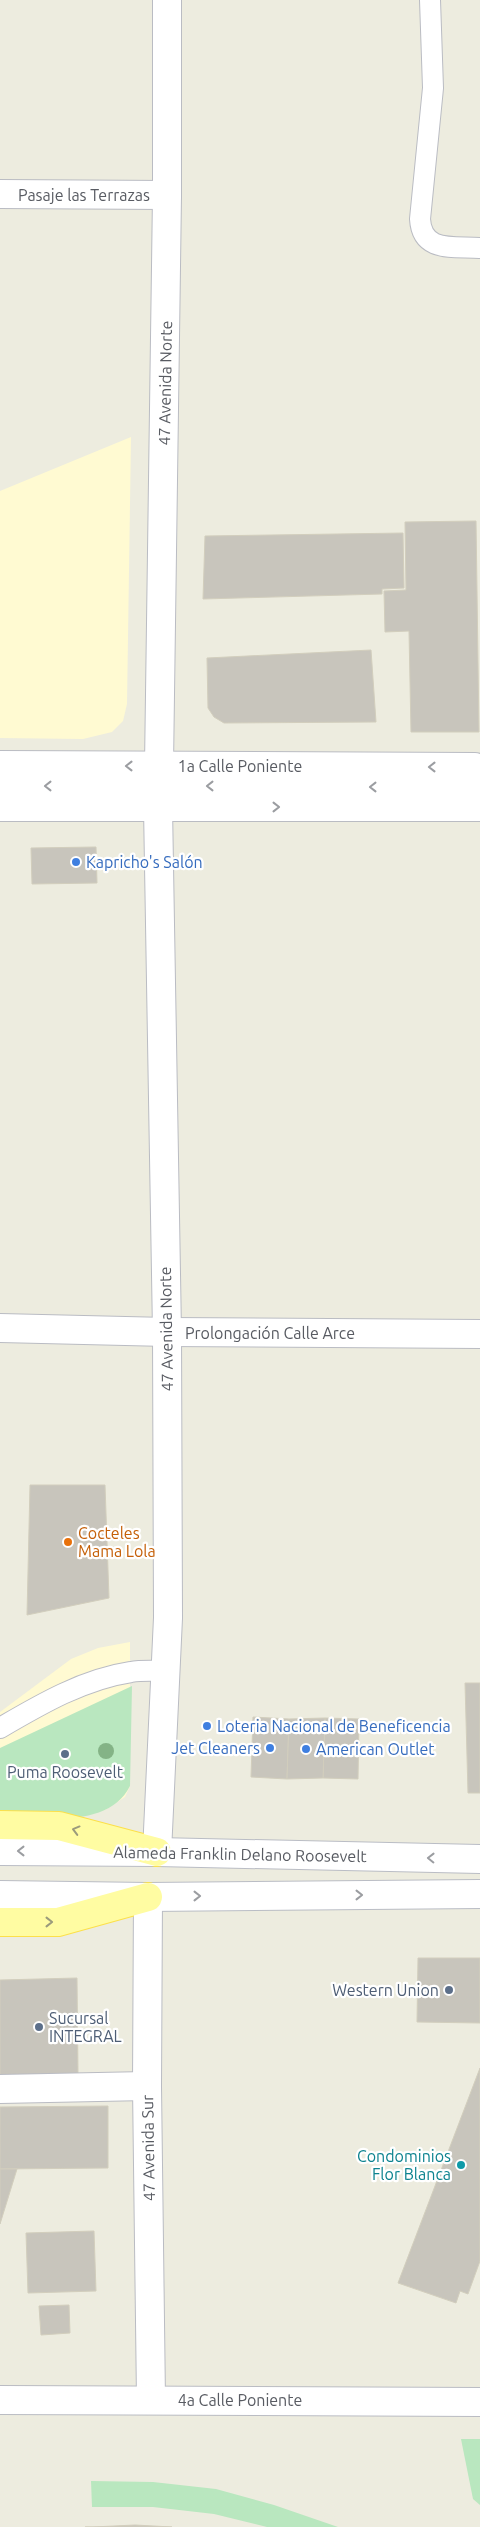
<svg xmlns="http://www.w3.org/2000/svg" width="480" height="2527" viewBox="0 0 480 2527" font-family="Ubuntu,sans-serif">
	<style>
		.commercial { fill: #fffad2 }
		.green { fill: #b9e7bf }
		.building { fill: #c8c5bc; stroke: #d2cebd }
		.lines { fill: none; stroke-linecap: round; stroke-linejoin: round }
		.service-casing { stroke: #babcc3; stroke-width: 22 }
		.minor-casing { stroke: #babcc3; stroke-width: 30 }
		.tertiary-casing { stroke: #babcc3; stroke-width: 30 }
		.secondary-casing { stroke: #babdc5; stroke-width: 30 }
		.primary-casing { stroke: #fce04a; stroke-width: 30 }
		.service { stroke: #fff; stroke-width: 20 }
		.minor { stroke: #fff; stroke-width: 28 }
		.tertiary { stroke: #fff; stroke-width: 28 }
		.secondary { stroke: #fff; stroke-width: 28 }
		.primary { stroke: #fffca2; stroke-width: 28 }
		.tree { fill: #84b386 }
		.oneway { stroke: #9b9da1 }
		.oneway2 { stroke: #9b9b7c }
		.shop-dot { fill: #3f7fe0; stroke: #fff; stroke-width: 2 }
		.food-dot { fill: #e8710a; stroke: #fff; stroke-width: 2 }
		.service-dot { fill: #5c6f8a; stroke: #fff; stroke-width: 2 }
		.culture-dot { fill: #0f9aa8; stroke: #fff; stroke-width: 2 }
		.labels { text-anchor: middle; stroke-width: 4.5; stroke-linejoin: round; paint-order: stroke }
		.street-label { font-size: 16px; fill: #585b62; stroke: #fff }
		.shop-label { font-size: 16px; fill: #366cbe; stroke: #fff; text-anchor: start }
		.food-label { font-size: 16px; fill: #c56008; stroke: #fff; text-anchor: start }
		.service-label { font-size: 16px; fill: #4e5e75; stroke: #fff }
		.culture-label { font-size: 16px; fill: #0d838f; stroke: #fff; text-anchor: end }
	</style>
	<rect width="100%" height="100%" fill="#edecdf"/>
	<g class="commercial">
		<polygon points="131,437 127,704 123,721 112,732 83,739 0,738 0,491"/>
		<polygon points="130,1642 130,1786 125,1797 105,1810 69,1818 0,1816 0,1712 71,1659 98,1648"/>
	</g>
	<g class="green">
		<path d="M132,1686L130,1786C108,1830 40,1817 0,1816V1748Z"/>
		<polygon points="461,2439 480,2439 480,2505 473,2499"/>
		<polygon points="91,2481 153,2482 216,2489 274,2505 338,2527 267,2527 214,2514 153,2507 92,2507"/>
	</g>
	<g class="building">
		<polygon points="476,521 479,732 411,732 409,631 385,632 384,591 406,590 405,522"/>
		<polygon points="403,533 404,588 382,589 382,594 203,599 205,536"/>
		<polygon points="371,650 376,722 224,723 214,717 208,708 207,658"/>
		<polygon points="96,847 97,883 32,884 31,848"/>
		<polygon points="30,1485 105,1485 109,1598 27,1615"/>
		<polygon points="465,1683 480,1683 480,1793 468,1793"/>
		<polygon points="253,1717 289,1719 287,1779 251,1777"/>
		<polygon points="325,1718 359,1719 358,1779 323,1778"/>
		<polygon points="325,1718 323,1778 287,1779 289,1719"/>
		<polygon points="418,1958 480,1958 480,2023 417,2022"/>
		<polygon points="77,1978 78,2074 0,2075 0,1980"/>
		<polygon points="480,2068 480,2261 468,2294 460,2291 456,2303 398,2283"/>
		<polygon points="108,2106 108,2168 0,2169 0,2107"/>
		<polygon points="0,2169 17,2169 0,2224"/>
		<polygon points="94,2231 96,2291 28,2293 26,2233"/>
		<polygon points="69,2305 70,2333 41,2335 39,2306"/>
		<polygon points="135,2525 172,2527 85,2527 93,2527"/>
	</g>
	<g class="lines">
		<g class="service-casing">
			<g id="service">
				<path d="M430,0L433,88L420,219C422,253 453,246 480,248"/>
				<path d="M0,1728C41,1704 84,1679 131,1672C142,1670 155,1671 166,1671"/>
			</g>
		</g>
		<g class="minor-casing">
			<g id="minor">
				<polyline points="0,194 167,195"/>
				<polyline points="159,766 167,195 167,0"/>
				<polyline points="0,1328 167,1332 480,1334"/>
				<polyline points="157,1852 168,1618 167,1332 158,807"/>
				<polyline points="148,1897 147,2086 151,2400"/>
				<polyline points="0,2089 147,2086"/>
				<polyline points="0,2400 480,2402"/>
			</g>
		</g>
		<g class="tertiary-casing">
			<g id="tertiary">
				<polyline points="0,765 475,767 480,769"/>
				<polyline points="0,786 480,788"/>
				<polyline points="0,807 480,807"/>
			</g>
		</g>
		<g class="secondary-casing">
			<g id="secondary">
				<polyline points="0,1851 157,1852 480,1859"/>
				<polyline points="0,1895 148,1897 480,1894"/>
			</g>
		</g>
		<g class="primary-casing">
			<g id="primary">
				<polyline points="0,1825 59,1826 157,1852"/>
				<polyline points="0,1922 58,1922 148,1897"/>
			</g>
		</g>
		<use href="#service" class="service"/>
		<use href="#minor" class="minor"/>
		<use href="#tertiary" class="tertiary"/>
		<use href="#secondary" class="secondary"/>
		<use href="#primary" class="primary"/>
	</g>
	<circle class="tree" cx="106" cy="1751" r="8"/>
	<defs><path id="oneway-chevron" d="M-2-3.5L2.5 0L-2 3.5" fill="none" stroke-width="1.6" stroke-linecap="round" stroke-linejoin="round" transform="scale(1.25)"/></defs>
	<g class="oneway">
		<use href="#oneway-chevron" transform="translate(129 766) rotate(-180)"/>
		<use href="#oneway-chevron" transform="translate(432 767) rotate(-180)"/>
		<use href="#oneway-chevron" transform="translate(48 786) rotate(-180)"/>
		<use href="#oneway-chevron" transform="translate(210 786) rotate(-180)"/>
		<use href="#oneway-chevron" transform="translate(373 787) rotate(-180)"/>
		<use href="#oneway-chevron" transform="translate(276 807)"/>
		<use href="#oneway-chevron" transform="translate(21 1851) rotate(-180)"/>
		<use href="#oneway-chevron" transform="translate(431 1858) rotate(-179)"/>
		<use href="#oneway-chevron" transform="translate(359 1895)"/>
		<use href="#oneway-chevron" transform="translate(197 1896)"/>
	</g>
	<g class="oneway2">
		<use href="#oneway-chevron" transform="translate(76 1830) rotate(-165)"/>
		<use href="#oneway-chevron" transform="translate(49 1922)"/>
	</g>
	<g class="shop-dot">
		<circle cx="76" cy="862" r="5"/>
		<circle cx="207" cy="1726" r="5"/>
		<circle cx="270" cy="1748" r="5"/>
		<circle cx="306" cy="1749" r="5"/>
	</g>
	<circle class="food-dot" cx="68" cy="1542" r="5"/>
	<g class="service-dot">
		<circle cx="65" cy="1754" r="5"/>
		<circle cx="449" cy="1990" r="5"/>
		<circle cx="39" cy="2027" r="5"/>
	</g>
	<circle class="culture-dot" cx="461" cy="2165" r="5"/>
	<g class="labels">
		<g class="street-label">
			<text x="84" y="201">Pasaje las Terrazas</text>
			<text transform="translate(165 383) rotate(-89)" y="6">47 Avenida Norte</text>
			<text x="240" y="772">1a Calle Poniente</text>
			<text transform="translate(166 1329) rotate(-91)" y="6">47 Avenida Norte</text>
			<text x="270" y="1339">Prolongación Calle Arce</text>
			<text transform="translate(240 1854) rotate(1)" y="6">Alameda Franklin Delano Roosevelt</text>
			<text transform="translate(148 2148) rotate(-91)" y="6">47 Avenida Sur</text>
			<text x="240" y="2406">4a Calle Poniente</text>
		</g>
		<g class="shop-label">
			<text x="86" y="868">Kapricho's Salón</text>
			<text x="217" y="1732">Loteria Nacional de Beneficencia</text>
			<text x="260" y="1754" text-anchor="end">Jet Cleaners</text>
			<text x="316" y="1755">American Outlet</text>
		</g>
		<g class="food-label">
			<text x="78" y="1539">Cocteles<tspan x="78" dy="18">Mama Lola</tspan></text>
		</g>
		<g class="service-label">
			<text x="65" y="1778">Puma Roosevelt</text>
			<text x="439" y="1996" text-anchor="end">Western Union</text>
			<text x="49" y="2024" text-anchor="start">Sucursal<tspan x="49" dy="18">INTEGRAL</tspan></text>
		</g>
		<g class="culture-label">
			<text x="451" y="2162">Condominios<tspan x="451" dy="18">Flor Blanca</tspan></text>
		</g>
	</g>
</svg>
